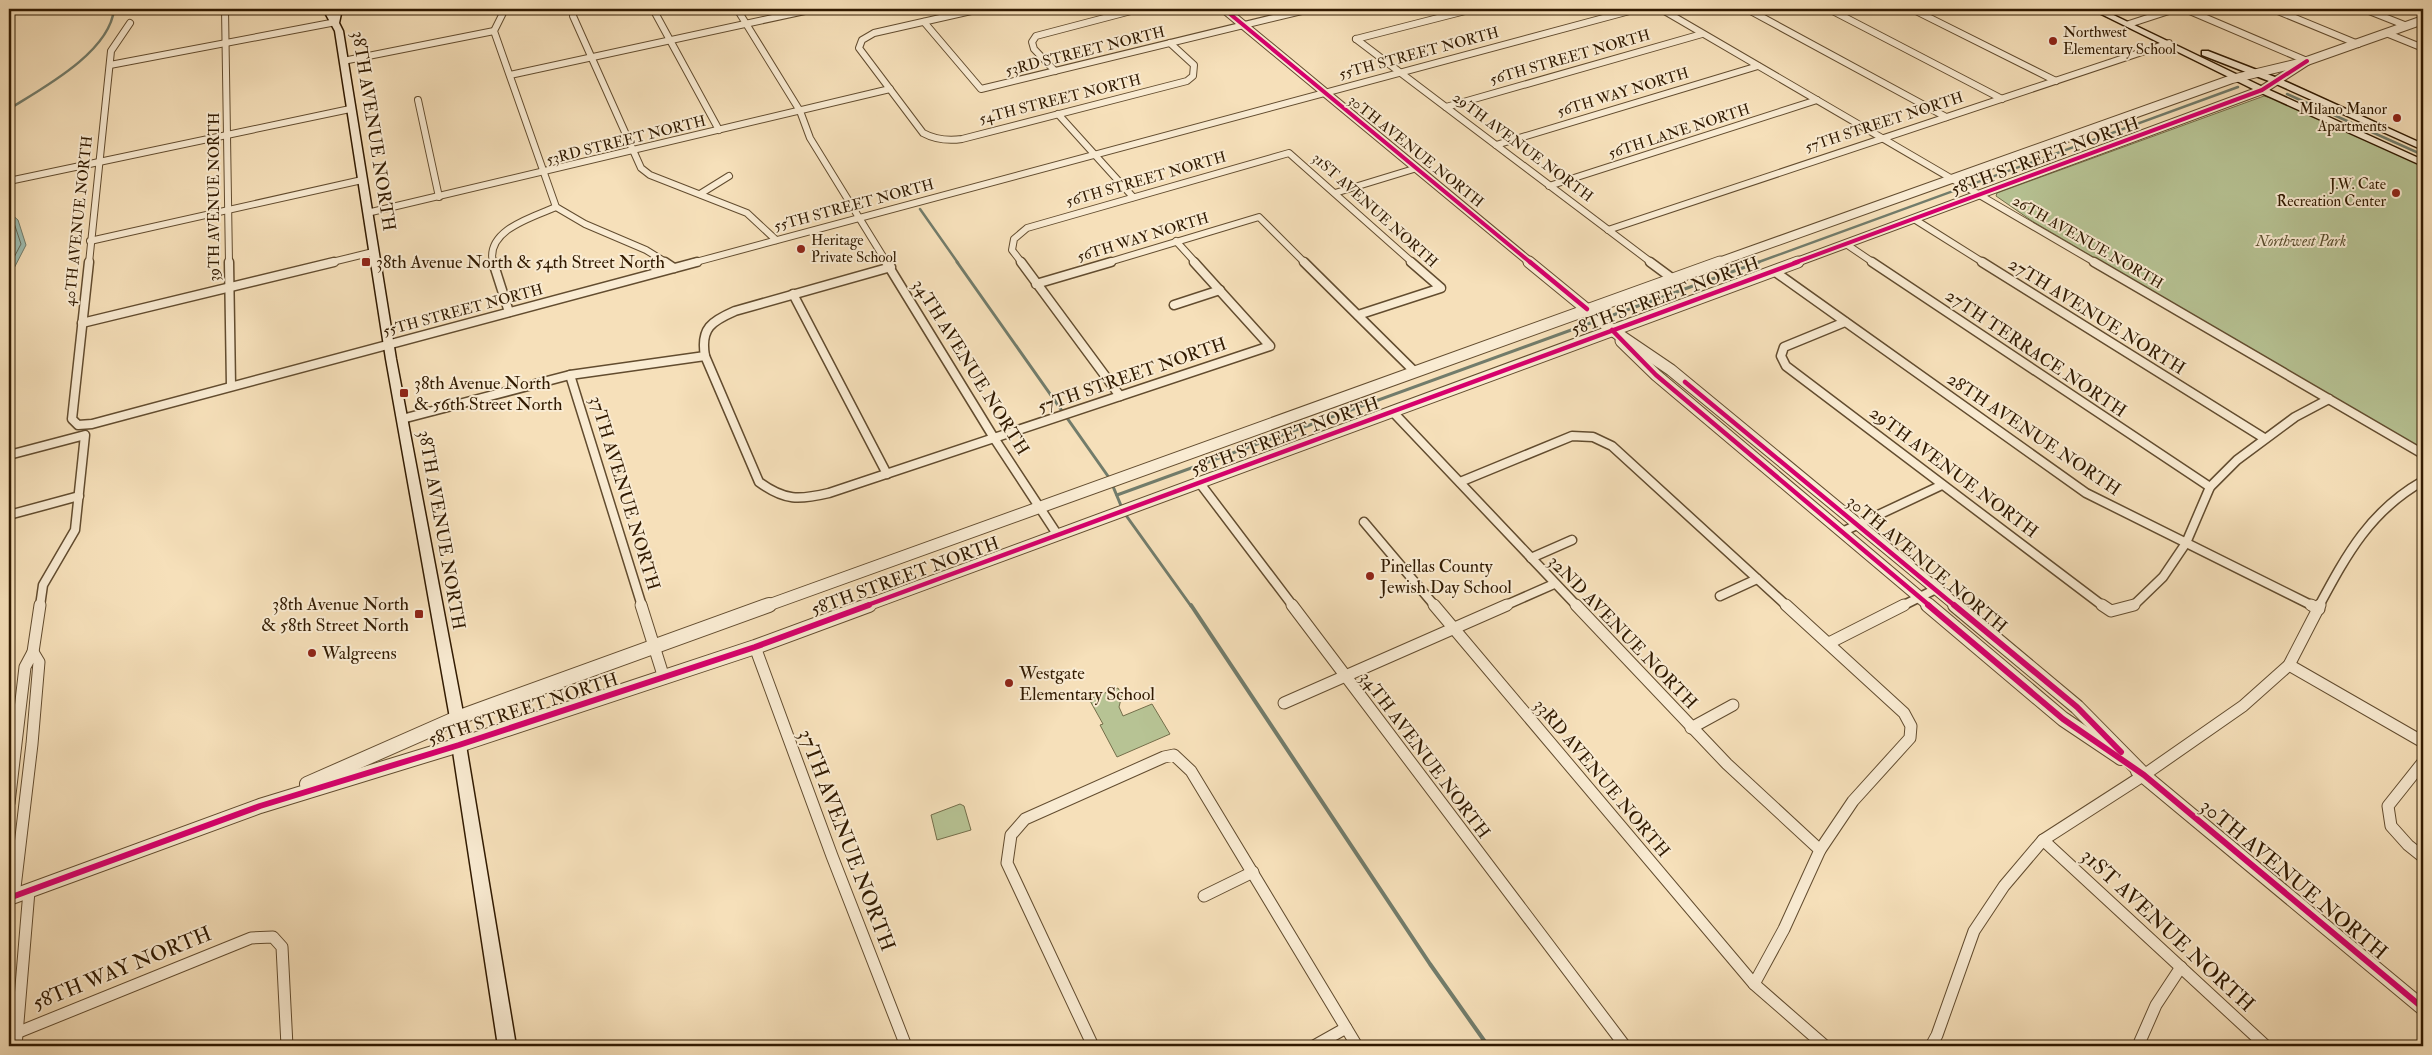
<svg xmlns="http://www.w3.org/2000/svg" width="2432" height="1055" viewBox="0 0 2432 1055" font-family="'IM FELL Double Pica',serif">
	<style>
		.green { fill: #b7c394; stroke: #746e4a }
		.water { fill: #9dbdb2; stroke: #727c6b }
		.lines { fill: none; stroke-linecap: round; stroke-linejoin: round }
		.shore { stroke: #676c5a; stroke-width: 1 }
		.stream-far2 { stroke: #727c6b; stroke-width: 2.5 }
		.stream-far1 { stroke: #727c6b; stroke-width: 3 }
		.stream { stroke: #727c6b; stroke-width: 4 }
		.minor-far2-casing { stroke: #624c2f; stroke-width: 8 }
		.minor-far1-casing { stroke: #624c2f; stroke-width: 11 }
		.minor-casing { stroke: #624c2f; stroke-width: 13 }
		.tertiary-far2-casing { stroke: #624c2f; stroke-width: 10 }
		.tertiary-far1-casing { stroke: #624c2f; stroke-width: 13 }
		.tertiary-casing { stroke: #624c2f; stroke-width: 16 }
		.secondary-casing { stroke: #311a01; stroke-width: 3 }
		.minor-far2 { stroke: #f9ebd2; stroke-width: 6 }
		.minor-far1 { stroke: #f9ebd2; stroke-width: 8 }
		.minor { stroke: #f9ebd2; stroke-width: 11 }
		.tertiary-far2 { stroke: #f9ebd2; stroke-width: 8 }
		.tertiary-far1 { stroke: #f9ebd2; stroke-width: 11 }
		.tertiary { stroke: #f9ebd2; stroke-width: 14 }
		.secondary { fill: #f9ebd2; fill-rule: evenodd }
		.cycleway-far2-casing { stroke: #f9ebd2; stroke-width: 6 }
		.cycleway-far1-casing { stroke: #f9ebd2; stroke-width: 8 }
		.cycleway-casing { stroke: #f9ebd2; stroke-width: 9 }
		.cycleway-far2 { stroke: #d6006c; stroke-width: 4 }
		.cycleway-far1 { stroke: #d6006c; stroke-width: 4.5 }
		.cycleway { stroke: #d6006c; stroke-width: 6 }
		.poi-dot { fill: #8f2418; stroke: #f9ebd2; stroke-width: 2 }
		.labels { text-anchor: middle; stroke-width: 4; stroke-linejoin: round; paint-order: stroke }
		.far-poi-label { font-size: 15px; fill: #311a01; stroke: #f9ebd2; text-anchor: start }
		.far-street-label { font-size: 15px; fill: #311a01; stroke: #f9ebd2 }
		.far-park-label { font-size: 15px; font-style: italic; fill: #594d2d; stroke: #f9ebd2 }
		.street-label { font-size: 18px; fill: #311a01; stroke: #f9ebd2 }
		.poi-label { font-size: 18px; fill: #311a01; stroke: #f9ebd2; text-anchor: start }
		.near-street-label { font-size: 21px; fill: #311a01; stroke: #f9ebd2 }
	</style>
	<rect width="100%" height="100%" fill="#f6e0ba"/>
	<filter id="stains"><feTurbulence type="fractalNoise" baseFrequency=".004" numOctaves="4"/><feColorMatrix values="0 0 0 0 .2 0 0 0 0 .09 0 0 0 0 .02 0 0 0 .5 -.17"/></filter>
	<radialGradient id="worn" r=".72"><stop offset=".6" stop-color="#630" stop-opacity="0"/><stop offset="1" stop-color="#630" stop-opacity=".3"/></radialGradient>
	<g class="green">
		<polygon points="2264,96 2277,100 2423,166 2423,450 2032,221 1996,196 1997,193"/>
		<polygon points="1118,688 1122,695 1119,707 1123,716 1152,704 1170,734 1117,757 1100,725 1103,724 1089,699"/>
		<polygon points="960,804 964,806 971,830 937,840 931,815"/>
	</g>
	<polygon class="water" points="9,212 18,220 26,245 9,278"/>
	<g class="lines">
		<polyline class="shore" points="9,219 14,223 21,244 9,267"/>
		<g class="stream-far2">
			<polyline points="2287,94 2423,155"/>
			<path d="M9,109C43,88 110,52 114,9"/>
			<polyline points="920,209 958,263"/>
			<polyline points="1756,263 2238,87"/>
		</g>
		<g class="stream-far1">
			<polyline points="957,262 1110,479"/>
			<polyline points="1602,319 1759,262"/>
			<polyline points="1112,484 1122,508"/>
			<polyline points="1117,495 1596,321"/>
			<polyline points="1125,514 1191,606"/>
		</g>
		<polyline class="stream" points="1191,605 1430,964 1488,1046"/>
		<g class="minor-far2-casing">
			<g id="minor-far2">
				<polyline points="225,9 229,263"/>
				<polyline points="505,9 494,31 556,207 585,224 646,250 667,263"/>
				<polyline points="574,9 573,16 641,168 650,175 747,213 776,240"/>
				<polyline points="653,9 719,130"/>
				<polyline points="737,9 800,111 810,138 887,263"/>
				<path d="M980,9L874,33L862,40L859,48L923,133C936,140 948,141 962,139L1187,81L1193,76L1194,65L1170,43"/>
				<polyline points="1661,9 2096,263"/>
				<polyline points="1747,9 1946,117"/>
				<polyline points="1829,9 2002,99"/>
				<polyline points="1912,9 2056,81"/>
				<polyline points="2185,9 2307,61"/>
				<polyline points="2273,9 2358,44"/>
				<polyline points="2364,9 2407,26"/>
				<polyline points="924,22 981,89 1310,9"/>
				<polyline points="2129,24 2175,9"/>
				<polyline points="2386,33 2423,48"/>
				<polyline points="1356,39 1652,263"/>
				<polyline points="1356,39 1473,9"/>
				<polyline points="343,61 494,31"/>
				<polyline points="110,65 336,22"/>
				<polyline points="1055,71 1034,49 1032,42 1036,36 1131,11"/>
				<polyline points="510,75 814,9"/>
				<polyline points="2423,98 2423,100"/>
				<polyline points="418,100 439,197"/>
				<polyline points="1446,107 1702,34"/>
				<polyline points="1058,114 1133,197"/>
				<polyline points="1496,145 1758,66"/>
				<polyline points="9,181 350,109"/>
				<polyline points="1549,186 1817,100"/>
				<polyline points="1335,193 1417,168"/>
				<polyline points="700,194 729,176"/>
				<polyline points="367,213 890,89"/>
				<polyline points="1914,219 1984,263"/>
				<polyline points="1608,230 2169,43"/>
				<polyline points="90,241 362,180"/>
				<polyline points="1176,241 1196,263"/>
				<polyline points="1846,244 1874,263"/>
				<polyline points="89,263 111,51 130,23"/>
				<polyline points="328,263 373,252"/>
				<path d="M493,263C485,230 533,217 556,207"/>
				<polyline points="692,263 1637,9"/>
				<polyline points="1022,263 1012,250 1014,239 1027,228 1289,153 1413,263"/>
				<polyline points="1106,263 1259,217 1305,263"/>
			</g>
		</g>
		<g class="minor-far1-casing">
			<g id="minor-far1">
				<polyline points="89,262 72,419 78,425 92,424 697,262"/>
				<polyline points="229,262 231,386"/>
				<polyline points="493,262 509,312"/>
				<polyline points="665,262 674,268"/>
				<polyline points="886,262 994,438 1057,534"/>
				<polyline points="1021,262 1120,396"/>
				<polyline points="1304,262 1414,371"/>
				<polyline points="1650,262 1673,279"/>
				<polyline points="1872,262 2210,487"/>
				<polyline points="1982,262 2264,438"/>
				<polyline points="2094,262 2423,454"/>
				<path d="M891,267L735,311C712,321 700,328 705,356L759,482C785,501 799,500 829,493L1270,346L1194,262"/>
				<polyline points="1774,271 2086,493 2313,606"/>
				<polyline points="1036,284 1111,262"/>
				<polyline points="793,294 887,474"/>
				<polyline points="1174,305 1220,290"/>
				<polyline points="1358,315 1441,288 1411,262"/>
				<polyline points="1845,322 1784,347 1781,356 1786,366 2103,606"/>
				<polyline points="82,323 334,262"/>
				<polyline points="570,375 642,606"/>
				<polyline points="1392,411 1577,606"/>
				<polyline points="402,419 570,375 705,356"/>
				<polyline points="9,455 85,435 75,530 43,585 40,606"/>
				<polyline points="1199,482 1293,606"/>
				<polyline points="1460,482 1572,436 1593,437 1612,446 1787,606"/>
				<polyline points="9,515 79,496"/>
				<polyline points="1364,522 1435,606"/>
				<polyline points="1842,532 1942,485"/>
				<polyline points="1531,558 1572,540"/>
				<polyline points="1720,596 1757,579"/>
				<polyline points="1504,606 1554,584"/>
				<polyline points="1902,606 1936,589"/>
				<polyline points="2129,606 2134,605 2163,577 2186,543 2210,487 2237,460 2295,417 2329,399"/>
				<path d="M2319,606C2347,554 2370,511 2423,481"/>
			</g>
		</g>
		<g class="minor-casing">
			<g id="minor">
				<polyline points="641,605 664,678"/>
				<polyline points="1292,605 1625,1046"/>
				<polyline points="1434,605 1754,984 1825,1046"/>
				<polyline points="1576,605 1727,764 1820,850"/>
				<polyline points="2102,605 2111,611 2134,605"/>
				<polyline points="2311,605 2319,609"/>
				<polyline points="1829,643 1904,605"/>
				<polyline points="755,647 832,856 906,1046"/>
				<polyline points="2289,665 2423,742"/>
				<polyline points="1284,703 1507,605"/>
				<polyline points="1691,728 1733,705"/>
				<polyline points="2423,762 2388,806 2391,826 2408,845 2423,857"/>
				<polyline points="9,803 25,667 33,652 40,605"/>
				<polyline points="2043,840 2266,1046"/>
				<polyline points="14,896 32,744 39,662 33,652"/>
				<polyline points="1204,896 1253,872"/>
				<polyline points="1754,984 1784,929 1820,850 1853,801 1910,738 1911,726 1904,713 1786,605"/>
				<polyline points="9,1036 251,938 273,937 282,947 287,1046"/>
				<polyline points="16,1046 29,891"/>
				<polyline points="1093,1046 1007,863 1011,835 1025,819 1164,757 1174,755 1191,771 1357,1046"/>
				<polyline points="1314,1046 1346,1028"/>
				<polyline points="1931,1046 1937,1035 1974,931 2004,886 2043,840 2144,775 2243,706 2289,665 2320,605"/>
				<polyline points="2138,1046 2156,1005 2181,967"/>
			</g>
		</g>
		<g class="tertiary-far2-casing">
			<g id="tertiary-far2">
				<polyline points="1224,9 1531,263"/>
				<polyline points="1716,263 2232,79 2307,61 2423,20"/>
				<polyline points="1794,263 2262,90 2307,61"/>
			</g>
		</g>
		<g class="tertiary-far1-casing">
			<g id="tertiary-far1">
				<polyline points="1529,262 1612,330 1671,370 1957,606"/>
				<polyline points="1621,341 1656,375 1930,606"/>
				<polyline points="766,606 1720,262"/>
				<polyline points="865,606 1798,262"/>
			</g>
		</g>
		<g class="tertiary-casing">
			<g id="tertiary">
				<polyline points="1928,605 2063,719 2121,758"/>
				<polyline points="1955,605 2077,707 2144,775"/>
				<polyline points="2138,771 2423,1008"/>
				<polyline points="307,784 457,718 769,605"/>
				<polyline points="9,898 260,806 459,745 755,647 869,605"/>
			</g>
		</g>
		<g class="secondary-casing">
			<g id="secondary">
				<polygon points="323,9 331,9 333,15 334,9 342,9 339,23 343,31 396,359 464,718 466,745 516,1046 498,1046 452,745 450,718 386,359 335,31"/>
				<polygon points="2091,9 2101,9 2265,88 2423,160 2423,166 2259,92"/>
				<polygon points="2202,51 2208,51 2280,79 2423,144 2423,150 2274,83 2202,55"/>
			</g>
		</g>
		<use href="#minor-far2" class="minor-far2"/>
		<use href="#minor-far1" class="minor-far1"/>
		<use href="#minor" class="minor"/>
		<use href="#tertiary-far2" class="tertiary-far2"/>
		<use href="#tertiary-far1" class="tertiary-far1"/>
		<use href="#tertiary" class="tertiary"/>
		<use href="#secondary" class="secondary"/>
		<g class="cycleway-far2-casing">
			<g id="cycleway-far2">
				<polyline points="1224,9 1531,263"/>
				<polyline points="1794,263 2262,90 2307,61"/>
			</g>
		</g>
		<g class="cycleway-far1-casing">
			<g id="cycleway-far1">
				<polyline points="1530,262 1587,309"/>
				<polyline points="1612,330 1656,375 1930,606"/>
				<polyline points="1685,382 1955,606"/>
				<polyline points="865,606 1798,262"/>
			</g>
		</g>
		<g class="cycleway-casing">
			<g id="cycleway">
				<polyline points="1928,605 2063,719 2144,775 2423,1008"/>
				<polyline points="1954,605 2077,707 2121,752"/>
				<polyline points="9,898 260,806 459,745 755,647 869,605"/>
			</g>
		</g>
		<use href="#cycleway-far2" class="cycleway-far2"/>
		<use href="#cycleway-far1" class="cycleway-far1"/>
		<use href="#cycleway" class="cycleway"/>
	</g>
	<g class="poi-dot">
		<circle cx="2053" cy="41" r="5"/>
		<circle cx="2397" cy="118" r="5"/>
		<circle cx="2396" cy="193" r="5"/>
		<circle cx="801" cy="249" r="5"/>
		<rect x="361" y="257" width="10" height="10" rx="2.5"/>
		<rect x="399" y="388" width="10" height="10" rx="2.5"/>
		<circle cx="1370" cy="576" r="5"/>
		<rect x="414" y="609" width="10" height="10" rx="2.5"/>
		<circle cx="312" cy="653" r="5"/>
		<circle cx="1009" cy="683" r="5"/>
	</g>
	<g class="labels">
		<g class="far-poi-label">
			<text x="2063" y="37">Northwest<tspan x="2063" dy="17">Elementary School</tspan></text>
			<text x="2387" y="114" text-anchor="end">Milano Manor<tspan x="2387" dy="17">Apartments</tspan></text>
			<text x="2386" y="189" text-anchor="end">J.W. Cate<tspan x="2386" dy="17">Recreation Center</tspan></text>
			<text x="811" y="245">Heritage<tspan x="811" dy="17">Private School</tspan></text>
		</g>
		<g class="far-street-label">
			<text transform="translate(1085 51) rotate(-14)" y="5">53RD STREET NORTH</text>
			<text transform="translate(1419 53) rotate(-15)" y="5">55TH STREET NORTH</text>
			<text transform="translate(1570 57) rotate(-16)" y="5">56TH STREET NORTH</text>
			<text transform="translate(1623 92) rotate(-17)" y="5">56TH WAY NORTH</text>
			<text transform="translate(1060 99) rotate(-14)" y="5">54TH STREET NORTH</text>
			<text transform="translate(1884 122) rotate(-18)" y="5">57TH STREET NORTH</text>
			<text transform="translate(1679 131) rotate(-18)" y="5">56TH LANE NORTH</text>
			<text transform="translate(626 140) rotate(-14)" y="5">53RD STREET NORTH</text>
			<text transform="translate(1523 147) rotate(37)" y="5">29TH AVENUE NORTH</text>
			<text transform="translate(1416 151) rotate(39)" y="5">30TH AVENUE NORTH</text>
			<text transform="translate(1146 179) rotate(-16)" y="5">56TH STREET NORTH</text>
			<text transform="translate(214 197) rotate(-90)" y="5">39TH AVENUE NORTH</text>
			<text transform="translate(854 205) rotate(-15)" y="5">55TH STREET NORTH</text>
			<text transform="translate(1375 210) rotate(42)" y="5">31ST AVENUE NORTH</text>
			<text transform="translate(78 221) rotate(-84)" y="5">40TH AVENUE NORTH</text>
			<text transform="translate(1143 237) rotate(-17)" y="5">56TH WAY NORTH</text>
			<text transform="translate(2088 242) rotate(30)" y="5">26TH AVENUE NORTH</text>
			<text transform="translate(463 310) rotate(-15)" y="5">55TH STREET NORTH</text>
		</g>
		<g class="far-park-label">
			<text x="2301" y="246">Northwest Park</text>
		</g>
		<g class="street-label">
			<text transform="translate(374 131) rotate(81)" y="6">38TH AVENUE NORTH</text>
			<text transform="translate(2045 156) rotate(-20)" y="6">58TH STREET NORTH</text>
			<text transform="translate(1665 296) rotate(-20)" y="6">58TH STREET NORTH</text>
			<text transform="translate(2097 316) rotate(32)" y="6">27TH AVENUE NORTH</text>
			<text transform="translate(2036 353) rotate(34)" y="6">27TH TERRACE NORTH</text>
			<text transform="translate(971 367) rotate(58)" y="6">34TH AVENUE NORTH</text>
			<text transform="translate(1132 375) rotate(-19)" y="6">57TH STREET NORTH</text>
			<text transform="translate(2034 434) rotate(34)" y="6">28TH AVENUE NORTH</text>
			<text transform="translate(1285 436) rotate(-20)" y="6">58TH STREET NORTH</text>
			<text transform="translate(1954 472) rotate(37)" y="6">29TH AVENUE NORTH</text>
			<text transform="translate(625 493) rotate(73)" y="6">37TH AVENUE NORTH</text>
			<text transform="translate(442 530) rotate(80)" y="6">38TH AVENUE NORTH</text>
			<text transform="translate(1927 564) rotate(40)" y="6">30TH AVENUE NORTH</text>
			<text transform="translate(905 576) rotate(-20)" y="6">58TH STREET NORTH</text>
			<text transform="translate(1623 632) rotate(46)" y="6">32ND AVENUE NORTH</text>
			<text transform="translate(523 709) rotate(-18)" y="6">58TH STREET NORTH</text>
			<text transform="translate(1425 755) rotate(53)" y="6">34TH AVENUE NORTH</text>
			<text transform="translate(1602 778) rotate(50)" y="6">33RD AVENUE NORTH</text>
		</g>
		<g class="poi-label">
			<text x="376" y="268">38th Avenue North &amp; 54th Street North</text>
			<text x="414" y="389">38th Avenue North<tspan x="414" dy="21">&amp; 56th Street North</tspan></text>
			<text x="1380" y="572">Pinellas County<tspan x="1380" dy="21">Jewish Day School</tspan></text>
			<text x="409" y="610" text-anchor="end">38th Avenue North<tspan x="409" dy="21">&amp; 58th Street North</tspan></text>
			<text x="322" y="659">Walgreens</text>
			<text x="1019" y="679">Westgate<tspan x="1019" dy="21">Elementary School</tspan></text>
		</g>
		<g class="near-street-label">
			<text transform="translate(847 840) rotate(69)" y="7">37TH AVENUE NORTH</text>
			<text transform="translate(2294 879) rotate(40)" y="7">30TH AVENUE NORTH</text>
			<text transform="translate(2168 930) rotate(43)" y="7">31ST AVENUE NORTH</text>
			<text transform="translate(122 968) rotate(-22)" y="7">58TH WAY NORTH</text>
		</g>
	</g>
	<rect width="2432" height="1055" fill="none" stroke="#f6e0ba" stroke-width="30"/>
	<rect x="10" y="10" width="2412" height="1035" fill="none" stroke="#311a01" stroke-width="2.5"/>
	<rect x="15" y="15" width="2402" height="1025" fill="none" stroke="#311a01"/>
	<rect width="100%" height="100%" filter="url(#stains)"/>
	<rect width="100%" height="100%" fill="url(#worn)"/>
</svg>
